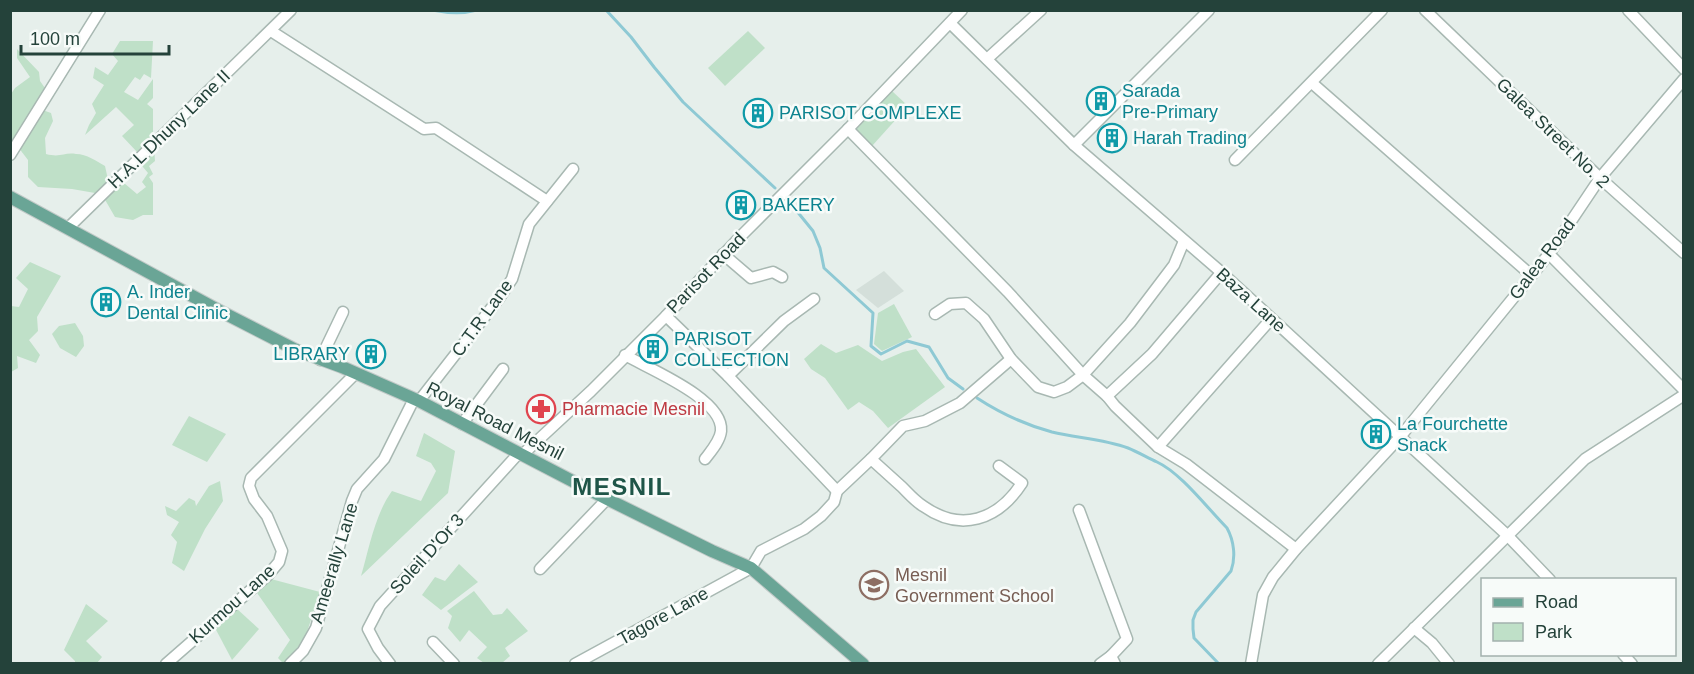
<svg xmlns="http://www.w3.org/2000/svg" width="1694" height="674" viewBox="0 0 1694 674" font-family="Arial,sans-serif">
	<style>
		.built { fill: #d4dfda }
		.green { fill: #bfe0c8 }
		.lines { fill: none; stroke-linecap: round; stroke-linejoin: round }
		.stream { stroke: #8ec9d4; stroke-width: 3 }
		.minor-casing { stroke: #a8b8b2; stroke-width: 13 }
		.major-casing { stroke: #c2cac8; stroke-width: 14 }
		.minor { stroke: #fff; stroke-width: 10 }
		.major { stroke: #6aa596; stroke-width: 12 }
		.labels { text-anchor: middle; stroke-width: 5; stroke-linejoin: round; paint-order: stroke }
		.culture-label { font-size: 18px; fill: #0d838f; stroke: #f7fbf9; text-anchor: start }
		.street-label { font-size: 18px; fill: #24423a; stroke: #f7fbf9 }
		.health-label { font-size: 18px; fill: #be3a42; stroke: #f7fbf9; text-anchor: start }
		.education-label { font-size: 18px; fill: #785e54; stroke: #f7fbf9; text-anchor: start }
		.district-label { font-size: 24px; font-weight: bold; letter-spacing: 1.5px; fill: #1f5548; stroke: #f7fbf9 }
	</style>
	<rect width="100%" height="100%" fill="#e6efeb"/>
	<polygon class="built" points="884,271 904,291 878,308 856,290"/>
	<g class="green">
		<polygon points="748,31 765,48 725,86 708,68"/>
		<polygon points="120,41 153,41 151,78 144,74 140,80 135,77 124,92 138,100 153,79 153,98 147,104 153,109 153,139 138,153 122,136 134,125 116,107 85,135 89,125 96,113 92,104 104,85 93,78 95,67 108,75 118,61 112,54"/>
		<path d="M17,49L39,72L40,81L47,91L37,108L51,113L53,121L45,138L46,154C61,158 64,152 76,154C87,154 96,161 105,166L109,184L95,193L72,189L38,187L28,177V160L15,143L11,148V94L15,88L30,77L17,58Z"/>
		<polygon points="892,91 908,106 872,146 852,129"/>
		<polygon points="154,146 155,161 149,166 153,174 149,177 153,183 153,215 143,215 133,220 115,217 104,198 111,190 124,183 137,194 146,187 142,182 148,173 138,161"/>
		<polygon points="30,262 61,276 37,317 38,331 29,340 40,355 36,363 17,356 18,368 11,372 11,306 19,307 28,289 16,278"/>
		<polygon points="894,304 912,337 882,351 874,344 878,313"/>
		<polygon points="75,323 83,336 84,346 76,357 60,348 52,334 59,326"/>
		<polygon points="821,344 836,353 858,345 882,361 903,352 916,349 945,387 888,428 873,411 859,402 848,410 825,378 811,369 804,359"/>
		<polygon points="189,416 226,434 207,462 172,445"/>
		<path d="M424,433L455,451L448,493L361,576C369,549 375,514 392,491L421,501L436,471L431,463L416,456Z"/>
		<polygon points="220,481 223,501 205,529 184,571 172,563 177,542 171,535 179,522 167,515 165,506 176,511 189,498 195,501 196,506 209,486"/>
		<polygon points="459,564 478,582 441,610 422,595 435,577 445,581"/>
		<polygon points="271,579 320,592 305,638 286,663 283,663 278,658 290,640 255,590"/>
		<polygon points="474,591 493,615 502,614 507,608 528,631 505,648 510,656 502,663 484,663 477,658 487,647 469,630 460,642 448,628 452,616 447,611"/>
		<polygon points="86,604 108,621 86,641 102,657 97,663 75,663 75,661 64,650"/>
		<polygon points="236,608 259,629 232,660 214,626"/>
	</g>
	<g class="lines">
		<g class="stream">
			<path d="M432,10C447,13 463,14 477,10"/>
			<polyline points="606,10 631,37 654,67 683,102 775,188"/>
			<polyline points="787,199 813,231 820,248 824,268 873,313 871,346 881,354 907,341 929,347 948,378 963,389"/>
			<path d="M977,398C1000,413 1026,425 1052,432C1077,438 1104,439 1128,448C1138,452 1148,458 1157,462C1181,473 1208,509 1227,528C1234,541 1236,557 1231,571L1196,612L1193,620V629L1194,638L1219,664"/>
		</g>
		<g class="minor-casing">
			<g id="minor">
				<polyline points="1425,10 1600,178 1684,253"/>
				<polyline points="1628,10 1684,69"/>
				<polyline points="950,23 1074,145 1221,272 1507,535 1550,580"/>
				<polyline points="271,31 424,129 436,128 547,201"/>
				<polyline points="987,59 1041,10"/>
				<polyline points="1312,83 1531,275"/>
				<polyline points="848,129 1008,292 1083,375 1107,396 1115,406 1158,447 1186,464 1296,549"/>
				<polyline points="1074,145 1209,10"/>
				<polyline points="10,155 100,10"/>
				<polyline points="1235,160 1382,10"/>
				<polyline points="68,228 291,10"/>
				<polyline points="723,254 751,278 773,272 782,277"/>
				<polyline points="1549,254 1684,390"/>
				<polyline points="814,299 784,321 728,376 837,491"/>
				<polyline points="935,314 950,304 966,303 984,319 1011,359 1038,387 1054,392 1067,387 1083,375 1130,323 1174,265 1184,241"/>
				<polyline points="666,316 728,376"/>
				<path d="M625,355C649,369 724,399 721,431C720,441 711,451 705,459"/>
				<polyline points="320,360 343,312"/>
				<polyline points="1107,396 1152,354 1221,273"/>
				<polyline points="419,401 500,297 512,279 529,224 573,169"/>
				<polyline points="462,424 503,369"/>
				<polyline points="1158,447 1271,319"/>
				<polyline points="522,455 591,391 666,316 740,237 848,129 962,10"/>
				<path d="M871,459C882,469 892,478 902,487C909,494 915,501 923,506C961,533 998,520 1022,483L999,466"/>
				<polyline points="1079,510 1127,639 1111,656 1115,664"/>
				<polyline points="540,569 607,499"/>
				<polyline points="1414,628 1432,643 1449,664"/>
				<polyline points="433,642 454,664"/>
				<polyline points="1623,654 1632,664"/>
				<polyline points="166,664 268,575 279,562 282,551 267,516 254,499 249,486 251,478 356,373"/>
				<polyline points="290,664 303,651 316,628 352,501 357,489 384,459 414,399"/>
				<polyline points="390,664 378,648 368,629 380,606 519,453"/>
				<polyline points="575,664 751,568 761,551 804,529 821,516 834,502 837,491 871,459 903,426 925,421 960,403 1011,359"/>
				<polyline points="1100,664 1111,656"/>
				<polyline points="1251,664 1263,595 1273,577 1296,549 1400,437 1549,254 1600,178 1684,79"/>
				<polyline points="1378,664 1585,459 1684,395"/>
			</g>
		</g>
		<g class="major-casing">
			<polyline id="major" points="10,197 218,310 296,350 342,367 419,401 607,499 712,551 751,568 863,664"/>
		</g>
		<use href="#minor" class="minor"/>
		<use href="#major" class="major"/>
	</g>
	<defs>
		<g id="building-ring" transform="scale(1.5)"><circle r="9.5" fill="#f7fbf9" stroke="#0f9aa8" stroke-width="1.5"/><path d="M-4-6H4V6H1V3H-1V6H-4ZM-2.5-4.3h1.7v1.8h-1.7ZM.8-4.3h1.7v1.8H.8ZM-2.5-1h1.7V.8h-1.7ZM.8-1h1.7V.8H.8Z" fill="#0f9aa8"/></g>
		<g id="pharmacy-ring" transform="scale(1.5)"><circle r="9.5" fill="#f7fbf9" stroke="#e0444e" stroke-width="1.5"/><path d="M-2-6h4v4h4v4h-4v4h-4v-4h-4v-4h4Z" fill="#e0444e"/></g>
		<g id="school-ring" transform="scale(1.5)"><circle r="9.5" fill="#f7fbf9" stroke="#8d6e63" stroke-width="1.5"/><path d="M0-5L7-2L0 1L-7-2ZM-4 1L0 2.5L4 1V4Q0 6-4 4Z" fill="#8d6e63"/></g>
	</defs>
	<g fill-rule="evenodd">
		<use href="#building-ring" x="1101" y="101"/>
		<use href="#building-ring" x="758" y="113"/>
		<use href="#building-ring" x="1112" y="138"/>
		<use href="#building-ring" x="741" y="205"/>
		<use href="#building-ring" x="106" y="302"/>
		<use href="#building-ring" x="653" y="349"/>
		<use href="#building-ring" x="371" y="354"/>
		<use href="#pharmacy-ring" x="541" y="409"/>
		<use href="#building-ring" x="1376" y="434"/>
		<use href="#school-ring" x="874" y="585"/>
	</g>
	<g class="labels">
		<g class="culture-label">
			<text x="1122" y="97">Sarada<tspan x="1122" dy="21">Pre-Primary</tspan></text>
			<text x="779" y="119">PARISOT COMPLEXE</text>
			<text x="1133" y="144">Harah Trading</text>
			<text x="762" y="211">BAKERY</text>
			<text x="127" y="298">A. Inder<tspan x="127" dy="21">Dental Clinic</tspan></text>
			<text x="674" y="345">PARISOT<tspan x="674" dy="21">COLLECTION</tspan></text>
			<text x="350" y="360" text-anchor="end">LIBRARY</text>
			<text x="1397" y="430">La Fourchette<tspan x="1397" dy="21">Snack</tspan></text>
		</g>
		<g class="street-label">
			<text transform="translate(169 129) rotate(-44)" y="6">H.A.L Dhuny Lane II</text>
			<text transform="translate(1553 133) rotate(44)" y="6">Galea Street No. 2</text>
			<text transform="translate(1542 259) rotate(-53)" y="6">Galea Road</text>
			<text transform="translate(706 273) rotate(-46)" y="6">Parisot Road</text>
			<text transform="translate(1251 300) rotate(42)" y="6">Baza Lane</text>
			<text transform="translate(482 318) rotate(-54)" y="6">C.T.R Lane</text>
			<text transform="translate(495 421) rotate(27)" y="6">Royal Road Mesnil</text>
			<text transform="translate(427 554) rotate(-48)" y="6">Soleil D'Or 3</text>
			<text transform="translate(334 563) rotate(-73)" y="6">Ameerally Lane</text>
			<text transform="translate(232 604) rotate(-42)" y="6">Kurmou Lane</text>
			<text transform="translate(663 616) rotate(-29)" y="6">Tagore Lane</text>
		</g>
		<g class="health-label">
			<text x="562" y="415">Pharmacie Mesnil</text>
		</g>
		<g class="education-label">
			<text x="895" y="581">Mesnil<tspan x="895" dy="21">Government School</tspan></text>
		</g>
		<g class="district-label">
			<text x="622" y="495">MESNIL</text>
		</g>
	</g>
	<rect width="1694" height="674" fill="none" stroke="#24423a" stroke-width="24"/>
	<rect x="1481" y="578" width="195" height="78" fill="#f7fbf9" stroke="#a3b1ad" stroke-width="1.5"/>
	<rect x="1493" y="598" width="30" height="9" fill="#6aa596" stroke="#a3b1ad" stroke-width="1.5"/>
	<text x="1535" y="608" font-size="18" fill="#24423a">Road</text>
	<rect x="1493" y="623" width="30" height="18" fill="#bfe0c8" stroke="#a3b1ad" stroke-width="1.5"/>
	<text x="1535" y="638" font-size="18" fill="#24423a">Park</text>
	<path d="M21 45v9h148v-9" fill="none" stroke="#24423a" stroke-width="3"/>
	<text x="30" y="45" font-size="18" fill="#24423a" stroke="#f7fbf9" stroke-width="4.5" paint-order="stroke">100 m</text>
</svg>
